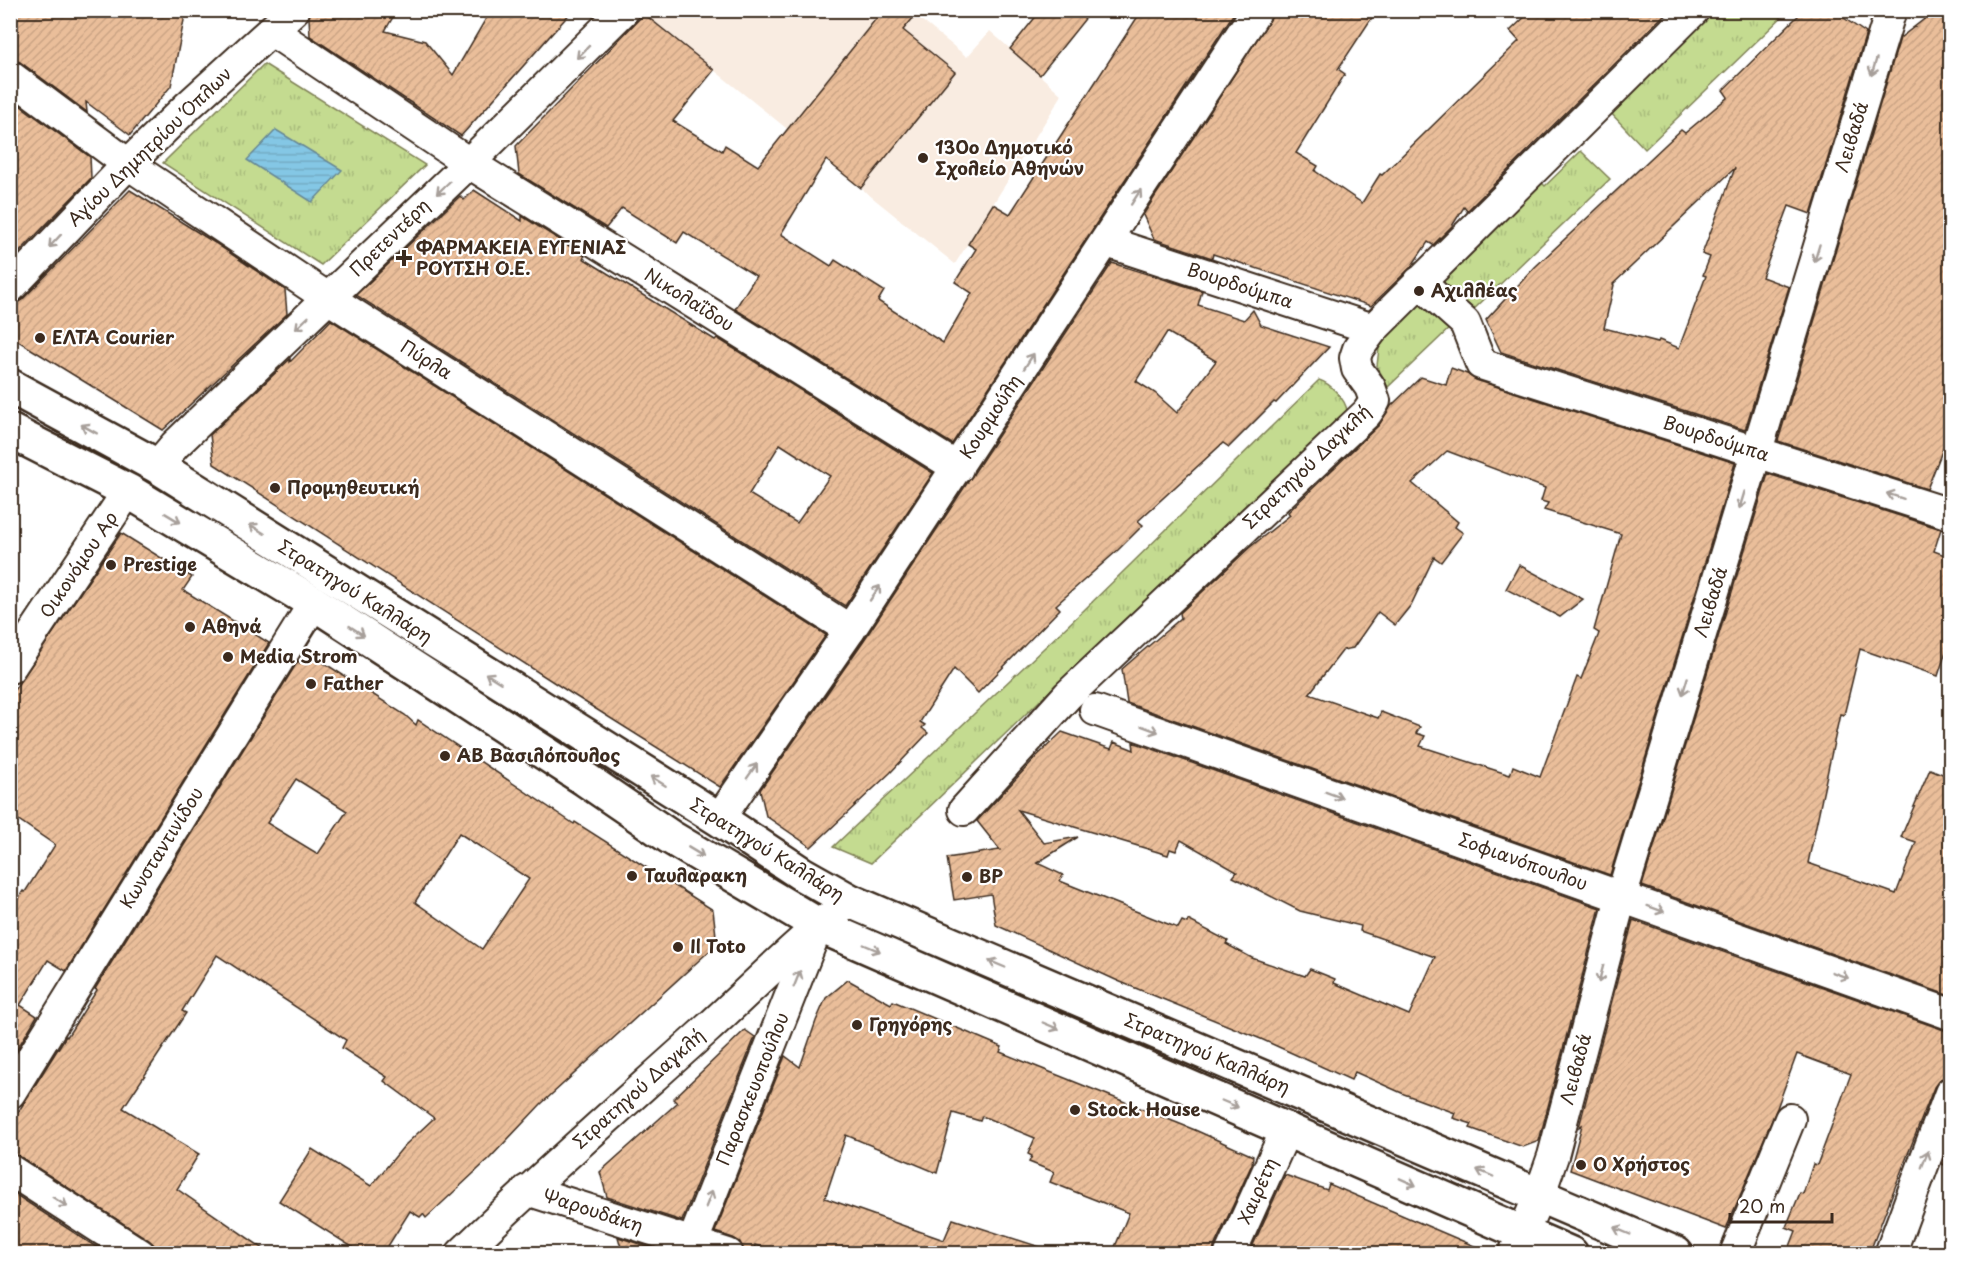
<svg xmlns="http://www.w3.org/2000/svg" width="1961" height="1264" viewBox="0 0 1961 1264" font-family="'Playpen Sans',sans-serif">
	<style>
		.built { fill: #f9ece1 }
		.park { fill: url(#park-tufts); stroke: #808257; stroke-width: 1.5 }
		.water { fill: url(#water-rules); stroke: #678895; stroke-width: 1.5 }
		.building { fill: url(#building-hatch); stroke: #3b2a1e; stroke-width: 1.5; fill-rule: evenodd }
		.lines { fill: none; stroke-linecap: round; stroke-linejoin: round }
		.street-casing { stroke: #3b2a1e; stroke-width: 34 }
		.primary-casing { stroke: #3b2a1e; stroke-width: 38 }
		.street { stroke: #fff; stroke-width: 30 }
		.primary { stroke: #fff; stroke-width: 33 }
		.oneway { stroke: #a79f9a }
		.poi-dot { fill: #3b2a1e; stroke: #fff; stroke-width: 2 }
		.labels { text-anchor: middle; stroke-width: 4.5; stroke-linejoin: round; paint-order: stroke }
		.street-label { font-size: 18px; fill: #3b2a1e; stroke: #fff }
		.poi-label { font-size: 18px; font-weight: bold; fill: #3b2a1e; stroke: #fff; text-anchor: start }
	</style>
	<defs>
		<pattern id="park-tufts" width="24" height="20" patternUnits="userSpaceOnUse" patternTransform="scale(1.5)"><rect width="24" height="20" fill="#c4db90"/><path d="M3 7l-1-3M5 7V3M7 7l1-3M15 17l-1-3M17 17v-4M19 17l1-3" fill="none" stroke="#a9bc7c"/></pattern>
		<pattern id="water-rules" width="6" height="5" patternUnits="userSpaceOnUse" patternTransform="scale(1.5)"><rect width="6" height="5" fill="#84c7e5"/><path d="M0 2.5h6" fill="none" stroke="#73abc4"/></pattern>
		<pattern id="building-hatch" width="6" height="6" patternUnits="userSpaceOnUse" patternTransform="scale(1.5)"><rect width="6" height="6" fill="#eabe9a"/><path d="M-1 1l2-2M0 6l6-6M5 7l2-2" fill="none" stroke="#caa384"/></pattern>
	</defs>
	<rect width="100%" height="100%" fill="#fff"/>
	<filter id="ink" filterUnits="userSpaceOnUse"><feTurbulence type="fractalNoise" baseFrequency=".0167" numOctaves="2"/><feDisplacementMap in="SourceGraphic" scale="12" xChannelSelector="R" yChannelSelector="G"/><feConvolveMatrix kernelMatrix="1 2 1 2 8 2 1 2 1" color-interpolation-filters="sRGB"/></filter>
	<g filter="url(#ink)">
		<polygon class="built" points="655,10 910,11 967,57 990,31 1062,95 955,264 648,17"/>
		<g class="park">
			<polygon points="1707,11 1788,11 1645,149 1607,109"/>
			<polygon points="264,64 425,165 321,265 163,163"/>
			<polygon points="1581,151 1610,179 1470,313 1432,279 1537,178 1545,186"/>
			<polygon points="1422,293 1454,324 1388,387 1377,366 1380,339"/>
			<path d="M1319,380C1330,383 1346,400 1347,411L1105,638L871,863L833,847L1081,613Z"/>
		</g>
		<polygon class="water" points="276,130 342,170 312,202 247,160"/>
		<g class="building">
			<polygon points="10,10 186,10 171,86 130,135 86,102 87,112 20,62 10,59"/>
			<polygon points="311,10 397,10 385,31 425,41 453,75 491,10 573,10 461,136 310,36 309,18"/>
			<polygon points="883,10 920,10 903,30 955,72 861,188 826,160 781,234 831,266 835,260 884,291 878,301 943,343 972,293 955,282 976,249 968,244 993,204 1010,214 1142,10 1231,10 1234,13 952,444 735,309 756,276 684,232 677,243 622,208 606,228 519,174 516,146 644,14 714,70 673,121 722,151 725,145 758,166"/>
			<polygon points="1041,10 1092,10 1040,75 1010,49"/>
			<polygon points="1276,10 1377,10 1338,69 1345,74 1296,153 1318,166 1315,171 1362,203 1380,174 1382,175 1519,41 1510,31 1532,10 1669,10 1467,211 1464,207 1452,226 1433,245 1428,242 1411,267 1371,306 1213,254 1212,258 1154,239 1143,215"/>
			<path d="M1804,10H1832L1866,33L1811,214L1789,206L1762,277L1789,287L1745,430L1501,352L1486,320L1535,267L1681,130L1685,133L1728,97L1723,90ZM1735,168L1702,254L1710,257L1703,275L1706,276L1679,348L1659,340L1658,342L1604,328L1614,285L1613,284Z"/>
			<polygon points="1936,10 1950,10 1950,431 1927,489 1778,441 1900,38"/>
			<polygon points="10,98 90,157 91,178 10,262"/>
			<polygon points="130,190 215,243 285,290 287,314 163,430 10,336 10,305 15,304 22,300"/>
			<path d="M474,190L522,221V216L585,256L583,258L715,340L717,338L933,473L845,606L356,295L460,196L464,200ZM780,444L830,476L797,523L749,494Z"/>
			<path d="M1112,263L1202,291L1198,305L1244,320L1253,310L1261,325L1329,347L1276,403L1274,402L1229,447L1223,443L1138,521L1143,525L1118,550L1056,605L1060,609L978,693L954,669L920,722L925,725L922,728L928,733L890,773L811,847L766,816L760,790L864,640ZM1167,332L1216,361L1177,413L1155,393L1136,381Z"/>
			<polygon points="331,320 826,635 720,787 572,694 214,464 210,435 290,359 290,362"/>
			<path d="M1451,368L1467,374L1476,380L1735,463L1610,875L1127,703L1122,669L1181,618L1180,613L1249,548L1290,515L1288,512L1379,425L1391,406L1421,377L1446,385ZM1447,451L1545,488L1541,501L1548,503L1544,510L1621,534L1594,630L1599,633L1598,636L1581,679L1577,677L1540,777L1513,766L1510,775L1420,746L1425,736L1416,733L1420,727L1381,712L1378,718L1309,694L1343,650L1353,648L1378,612L1395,625L1411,605L1434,557L1441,562L1463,533L1455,527L1458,522L1412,483Z"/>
			<polygon points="1768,474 1941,529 1934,551 1950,557 1950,639 1938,676 1860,649 1844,715 1840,714 1808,863 1896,894 1916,842 1901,837 1930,769 1950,777 1950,996 1642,886"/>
			<polygon points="121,533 192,577 183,590 269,643 66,971 48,960 20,1005 37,1016 15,1053 10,1050 10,911 23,891 25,892 55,845 10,814 10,696"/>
			<polygon points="1519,565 1583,599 1560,617 1506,589"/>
			<path d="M307,652L405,715L416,725L418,720L574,824L575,822L713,910L717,944L541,1104L490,1158L426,1218L423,1214L420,1217L410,1211L383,1254H363L279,1201L312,1149L371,1186L404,1146L434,1118L384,1081L387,1077L342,1048L346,1040L217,955L182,1011L186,1013L123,1108L199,1154L177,1189L271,1254H157L155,1246L149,1240L19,1156L10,1153V1125L66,1036L67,1037L97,990L95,989L298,661L300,663ZM296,779L347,811L318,854L267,823ZM459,833L529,879L482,949L415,902Z"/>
			<path d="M1062,732L1111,749L1114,742L1134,750L1133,742L1600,908L1539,1141L1523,1147L1470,1128L1472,1124L1453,1118L1455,1113L1404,1094L1355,1072L1351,1080L1261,1039L1118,981L996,925L991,894L954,900L947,858L1000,850L977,821L1037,756ZM1018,810L1168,855L1170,849L1176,851L1181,840L1237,872L1233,877L1300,911L1361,926L1360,931L1435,957L1409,1015L1334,983L1335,979L1310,969L1305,976L1252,958L1226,944L1228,941L1188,920L1187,923L1182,921L1178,928L1060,881L1063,875L1037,863L1078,837L1044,843Z"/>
			<polygon points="1633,920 1944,1030 1950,1031 1950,1076 1940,1079 1934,1087 1869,1254 1787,1254 1796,1231 1786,1227 1800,1193 1803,1194 1813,1164 1817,1165 1851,1074 1797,1054 1777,1108 1726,1229 1570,1170 1582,1125 1579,1127"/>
			<polygon points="848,980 891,1004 893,1001 1002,1047 1000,1052 1195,1130 1253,1156 1252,1164 1214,1247 1213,1254 1112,1254 1129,1213 1050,1182 1054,1172 1029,1162 1032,1156 1028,1154 1035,1138 982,1116 980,1121 953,1113 937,1173 846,1135 825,1198 944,1240 953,1219 1043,1248 1042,1254 781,1254 755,1245 753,1254 745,1254 740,1242 733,1238 715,1232 785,1056 800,1067 816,1021 826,998"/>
			<polygon points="745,1030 755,1037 682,1221 607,1197 600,1172 677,1103 673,1099"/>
			<polygon points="1950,1141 1950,1167 1942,1164"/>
			<polygon points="1285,1175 1327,1190 1329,1184 1493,1254 1249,1254"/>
			<polygon points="10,1191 107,1254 10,1254"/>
			<polygon points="618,1237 670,1254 623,1254"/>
		</g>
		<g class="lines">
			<g class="street-casing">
				<g id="street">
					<polyline points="272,31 469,163 958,468"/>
					<polyline points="10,76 128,164 328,298 850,630"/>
					<polyline points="1107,242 1373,329"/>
					<polyline points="1419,282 1465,323 1481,364 1950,514"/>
					<polyline points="10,288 128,164 189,105 294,10"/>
					<polyline points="157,466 175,445 469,163 624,10"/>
					<polyline points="10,668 128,491"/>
					<polyline points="1095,710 1950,1014"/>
					<polyline points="964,810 1068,695 1367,413 1375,401 1370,387 1357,369 1355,358 1358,349 1373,329 1694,10"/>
					<polyline points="719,819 850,630 1257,10"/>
					<polyline points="10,1093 314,603"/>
					<polyline points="10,1170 140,1254"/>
					<polyline points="527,1190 728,1254"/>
					<path d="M461,1254C541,1176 625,1103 707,1029C754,986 799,940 850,901"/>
					<polyline points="688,1254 815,933"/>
					<polyline points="1230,1254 1287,1128"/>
					<polyline points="1514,1254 1539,1196 1553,1156 1621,897 1891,10"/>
					<polyline points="1735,1254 1790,1119"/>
					<polyline points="1890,1254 1950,1093"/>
				</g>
			</g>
			<g class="primary-casing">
				<g id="primary">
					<polyline points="10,386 157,466 719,819 802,874 850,901 1676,1254"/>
					<polyline points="10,431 128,491 314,603 585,779 670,837 818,925 1571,1254"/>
				</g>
			</g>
			<use href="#street" class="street"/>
			<use href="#primary" class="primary"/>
		</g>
		<defs><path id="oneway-shaft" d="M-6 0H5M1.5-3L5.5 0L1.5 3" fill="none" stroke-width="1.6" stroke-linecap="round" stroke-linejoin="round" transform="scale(1.5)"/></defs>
		<g class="oneway">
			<use href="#oneway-shaft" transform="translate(583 52) rotate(135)"/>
			<use href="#oneway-shaft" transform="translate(1874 67) rotate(107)"/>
			<use href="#oneway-shaft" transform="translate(443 188) rotate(136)"/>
			<use href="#oneway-shaft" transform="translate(1136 197) rotate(-57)"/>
			<use href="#oneway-shaft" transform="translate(55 241) rotate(133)"/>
			<use href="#oneway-shaft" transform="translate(1817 253) rotate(107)"/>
			<use href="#oneway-shaft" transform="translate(302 323) rotate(136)"/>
			<use href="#oneway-shaft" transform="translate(1029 361) rotate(-57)"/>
			<use href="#oneway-shaft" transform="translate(89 429) rotate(-151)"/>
			<use href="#oneway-shaft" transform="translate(1895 496) rotate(-162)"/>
			<use href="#oneway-shaft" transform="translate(1742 500) rotate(107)"/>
			<use href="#oneway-shaft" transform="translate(173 518) rotate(31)"/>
			<use href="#oneway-shaft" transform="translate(257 529) rotate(-148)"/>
			<use href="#oneway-shaft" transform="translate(875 593) rotate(-56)"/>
			<use href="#oneway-shaft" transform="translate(357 631) rotate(33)"/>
			<use href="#oneway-shaft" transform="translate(493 678) rotate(-148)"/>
			<use href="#oneway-shaft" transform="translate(1685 686) rotate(107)"/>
			<use href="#oneway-shaft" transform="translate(1150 729) rotate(20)"/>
			<use href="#oneway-shaft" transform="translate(752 771) rotate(-55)"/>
			<use href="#oneway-shaft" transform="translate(658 781) rotate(-148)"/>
			<use href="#oneway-shaft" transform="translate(1334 795) rotate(20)"/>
			<use href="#oneway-shaft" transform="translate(696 852) rotate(31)"/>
			<use href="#oneway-shaft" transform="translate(1656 909) rotate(20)"/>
			<use href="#oneway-shaft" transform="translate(872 948) rotate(23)"/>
			<use href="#oneway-shaft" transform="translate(997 964) rotate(-157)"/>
			<use href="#oneway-shaft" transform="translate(1601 974) rotate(105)"/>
			<use href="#oneway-shaft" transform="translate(1840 975) rotate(20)"/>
			<use href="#oneway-shaft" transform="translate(797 979) rotate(-68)"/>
			<use href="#oneway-shaft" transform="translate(1051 1026) rotate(23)"/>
			<use href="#oneway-shaft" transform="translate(1230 1104) rotate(23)"/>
			<use href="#oneway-shaft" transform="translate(1925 1159) rotate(-69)"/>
			<use href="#oneway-shaft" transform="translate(1485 1173) rotate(-157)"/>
			<use href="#oneway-shaft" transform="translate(1408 1182) rotate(24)"/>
			<use href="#oneway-shaft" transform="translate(709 1199) rotate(-68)"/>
			<use href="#oneway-shaft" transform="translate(60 1202) rotate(33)"/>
			<use href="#oneway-shaft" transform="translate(1622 1231) rotate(-157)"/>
		</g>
	</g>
	<g class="poi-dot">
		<circle cx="923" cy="158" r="6"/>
		<path d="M401 249h6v6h6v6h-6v6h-6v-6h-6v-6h6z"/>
		<circle cx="1419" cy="291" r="6"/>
		<circle cx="40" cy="338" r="6"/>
		<circle cx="275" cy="488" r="6"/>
		<circle cx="111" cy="565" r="6"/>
		<circle cx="190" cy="627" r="6"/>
		<circle cx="228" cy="657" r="6"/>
		<circle cx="311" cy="684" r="6"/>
		<circle cx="445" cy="756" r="6"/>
		<circle cx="632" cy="876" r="6"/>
		<circle cx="967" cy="877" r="6"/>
		<circle cx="678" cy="947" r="6"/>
		<circle cx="857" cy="1025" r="6"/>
		<circle cx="1075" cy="1110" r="6"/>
		<circle cx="1581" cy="1165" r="6"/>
	</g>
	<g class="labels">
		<g class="street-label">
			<text transform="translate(1852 137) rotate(-73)" y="6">Λειβαδά</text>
			<text transform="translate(150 147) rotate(-44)" y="6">Αγίου Δημητρίου Όπλων</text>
			<text transform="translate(390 238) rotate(-44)" y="6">Πρετεντέρη</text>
			<text transform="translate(1240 286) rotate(18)" y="6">Βουρδούμπα</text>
			<text transform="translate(689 300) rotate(32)" y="6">Νικολαΐδου</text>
			<text transform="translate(426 360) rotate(32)" y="6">Πύρλα</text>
			<text transform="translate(991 417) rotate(-57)" y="6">Κουρμούλη</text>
			<text transform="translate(1716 439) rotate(18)" y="6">Βουρδούμπα</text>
			<text transform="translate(1307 467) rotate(-44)" y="6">Στρατηγού Δαγκλή</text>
			<text transform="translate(79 565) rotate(-56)" y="6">Οικονόμου Αρ</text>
			<text transform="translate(355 592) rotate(32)" y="6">Στρατηγού Καλλάρη</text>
			<text transform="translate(1711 602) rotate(-73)" y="6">Λειβαδά</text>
			<text transform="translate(162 848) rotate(-58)" y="6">Κωνσταντινίδου</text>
			<text transform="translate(767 850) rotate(32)" y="6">Στρατηγού Καλλάρη</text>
			<text transform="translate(1523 862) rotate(20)" y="6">Σοφιανόπουλου</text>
			<text transform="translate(1207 1054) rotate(23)" y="6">Στρατηγού Καλλάρη</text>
			<text transform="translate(1576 1069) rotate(-75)" y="6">Λειβαδά</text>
			<text transform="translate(639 1089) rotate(-42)" y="6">Στρατηγού Δαγκλή</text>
			<text transform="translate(753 1089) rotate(-68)" y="6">Παρασκευοπούλου</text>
			<text transform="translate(1258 1191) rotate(-66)" y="6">Χαιρέτη</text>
			<text transform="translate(593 1211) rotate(18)" y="6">Ψαρουδάκη</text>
		</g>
		<g class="poi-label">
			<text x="935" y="154">130ο Δημοτικό<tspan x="935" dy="21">Σχολείο Αθηνών</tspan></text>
			<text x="416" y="254">ΦΑΡΜΑΚΕΊΑ ΕΥΓΕΝΊΑΣ<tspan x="416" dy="21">ΡΟΎΤΣΗ Ο.Ε.</tspan></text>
			<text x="1431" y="297">Αχιλλέας</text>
			<text x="52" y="344">ΕΛΤΑ Courier</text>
			<text x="287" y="494">Προμηθευτική</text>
			<text x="123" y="571">Prestige</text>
			<text x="202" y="633">Αθηνά</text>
			<text x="240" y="663">Media Strom</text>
			<text x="323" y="690">Father</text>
			<text x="457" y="762">AB Βασιλόπουλος</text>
			<text x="644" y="882">Ταυλαρακη</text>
			<text x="979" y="883">BP</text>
			<text x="690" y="953">Il Toto</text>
			<text x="869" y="1031">Γρηγόρης</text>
			<text x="1087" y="1116">Stock House</text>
			<text x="1593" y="1171">Ο Χρήστος</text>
		</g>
	</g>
	<rect width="1961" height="1264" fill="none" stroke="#fff" stroke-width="36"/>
	<rect x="18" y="18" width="1925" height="1228" fill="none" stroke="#3b2a1e" stroke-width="2" filter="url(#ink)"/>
	<path d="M1730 1213v9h102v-9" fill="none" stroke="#3b2a1e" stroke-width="3"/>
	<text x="1739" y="1213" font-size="18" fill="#3b2a1e" stroke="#ffffff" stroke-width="4.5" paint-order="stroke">20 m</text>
</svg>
